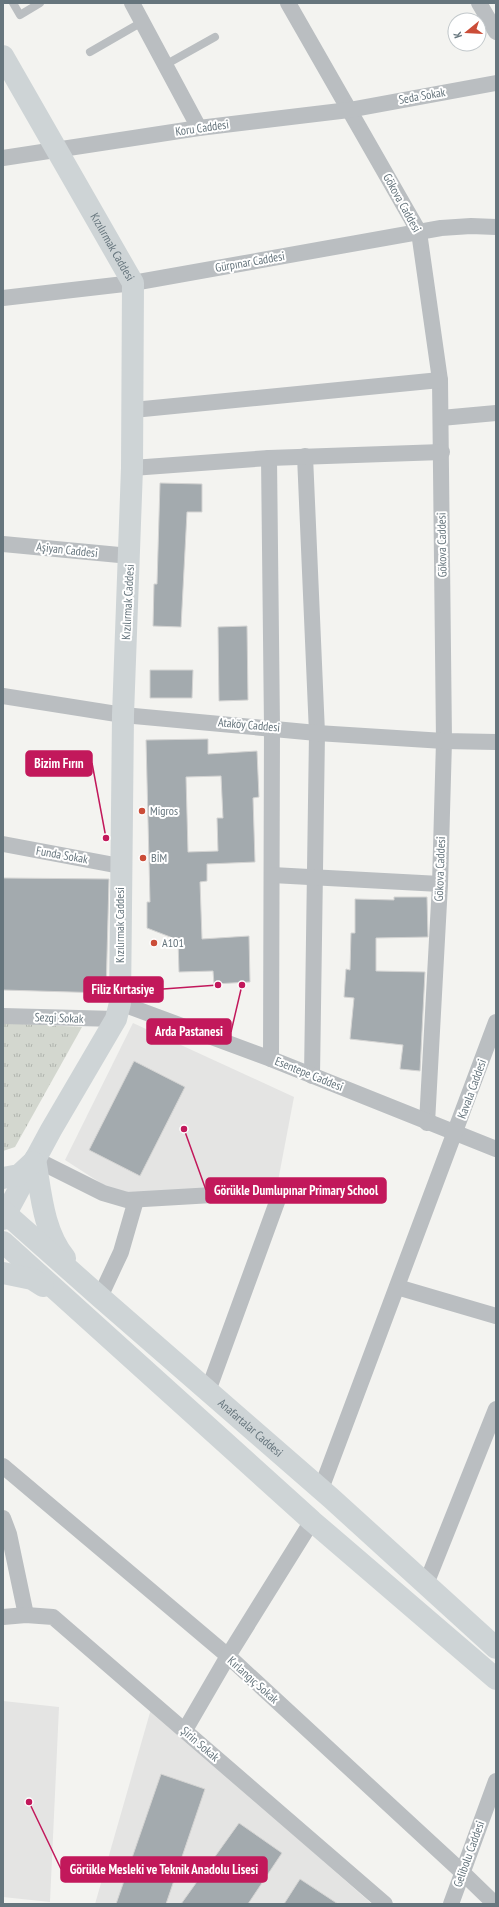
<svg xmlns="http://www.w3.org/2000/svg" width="499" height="1907" viewBox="0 0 499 1907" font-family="'PT Sans Narrow',sans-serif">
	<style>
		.built { fill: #e4e4e3 }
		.grass { fill: url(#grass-tufts) }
		.building { fill: #a3aaae; stroke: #d4d4d3; fill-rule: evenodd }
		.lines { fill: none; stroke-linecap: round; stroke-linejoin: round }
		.lane { stroke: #babec1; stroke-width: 8 }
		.street { stroke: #babec1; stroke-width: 16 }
		.secondary { stroke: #ced4d6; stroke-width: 22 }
		.poi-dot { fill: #cb4d38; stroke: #fff; stroke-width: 1.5 }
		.labels { text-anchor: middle; stroke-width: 4; stroke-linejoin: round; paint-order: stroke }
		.street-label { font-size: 12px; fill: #66757d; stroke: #fff }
		.poi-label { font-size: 12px; fill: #66757d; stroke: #fff; text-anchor: start }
		.leader { fill: none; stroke: #c2185b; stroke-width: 1.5 }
		.callout-dot { fill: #c2185b; stroke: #fff; stroke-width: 1.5 }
		.callout { fill: #c2185b; stroke: #c2185b; stroke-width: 1.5 }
		.callout-label { font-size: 13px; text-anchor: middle; font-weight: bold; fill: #fff }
	</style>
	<defs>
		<pattern id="grass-tufts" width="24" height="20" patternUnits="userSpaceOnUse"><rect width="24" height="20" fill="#d3d7cf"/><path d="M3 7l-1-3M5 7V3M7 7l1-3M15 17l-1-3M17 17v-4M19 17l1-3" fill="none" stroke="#afb3ad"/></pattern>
	</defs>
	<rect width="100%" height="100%" fill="#f3f3f0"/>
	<g class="built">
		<polygon points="133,1023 294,1097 278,1181 124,1198 65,1160"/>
		<polygon points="3,1701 59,1707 50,1902 3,1897"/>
		<polygon points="151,1709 372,1904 95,1904"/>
	</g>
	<polygon class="grass" points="3,1023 82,1027 15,1147 3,1151"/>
	<g class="building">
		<polygon points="160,483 202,484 202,512 187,512 181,627 153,626 154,584 157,584"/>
		<polygon points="247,626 248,700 219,701 218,627"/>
		<polygon points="150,670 193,670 192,698 150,698"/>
		<path d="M208,739V754L257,751L259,797L253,798L255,862L207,864V881L200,882L202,939L249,936L250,982L214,984L213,971L179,972L178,940L147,928V902H150L146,740ZM221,776L223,818H217L218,851L188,852L186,777Z"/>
		<polygon points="3,878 109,879 106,993 3,990"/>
		<polygon points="394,897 427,897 428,937 376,938 376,971 425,972 420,1071 400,1069 403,1045 350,1039 354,998 344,997 346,969 350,970 351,933 355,933 355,899 394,900"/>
		<polygon points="134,1061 185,1087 140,1176 89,1150"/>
		<polygon points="161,1774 205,1789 166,1904 116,1904"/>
		<polygon points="239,1823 282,1853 248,1904 181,1904"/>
		<polygon points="300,1879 338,1904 284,1904"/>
	</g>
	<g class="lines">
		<g class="lane">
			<polyline points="13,3 20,15 40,3"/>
			<polyline points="90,52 142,22"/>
			<polyline points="165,65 215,37"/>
		</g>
		<g class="street">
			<polyline points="132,3 199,128"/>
			<polyline points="288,3 419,232 440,380 444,741 440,884 427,1123"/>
			<polyline points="479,3 496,32"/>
			<polyline points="3,158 199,128 349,110 496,83"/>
			<polyline points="3,298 133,283 441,228 471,226 496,227"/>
			<polyline points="133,410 440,380"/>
			<polyline points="441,418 496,413"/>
			<polyline points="305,456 317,733 312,1076"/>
			<polyline points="269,458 272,727 271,1059"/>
			<polyline points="132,468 269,458 442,452"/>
			<polyline points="3,544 130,556"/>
			<polyline points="3,696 123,715 317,733 444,741 496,742"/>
			<polyline points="3,844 120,866"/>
			<polyline points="272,875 440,884"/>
			<polyline points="120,1003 271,1059 496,1149"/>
			<polyline points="3,1016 116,1019"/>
			<polyline points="35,1159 103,1193 127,1200 281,1191 208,1391"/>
			<polyline points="397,1287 496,1316"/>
			<polyline points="100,1297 121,1252 136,1200"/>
			<polyline points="3,1466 228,1656 462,1872 495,1904"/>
			<polyline points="321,1489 496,1022"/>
			<polyline points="3,1518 9,1534 26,1615"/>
			<polyline points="426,1584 496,1409"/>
			<polyline points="3,1617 26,1615 53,1617 385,1904"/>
			<polyline points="185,1730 228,1656 312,1521"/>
			<polyline points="451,1904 496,1781"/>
		</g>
		<g class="secondary">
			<path id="s1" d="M3,56L133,283L132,468L123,715L120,1003L116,1019L51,1130L3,1219"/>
			<path d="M35,1159C41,1193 43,1231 65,1258"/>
			<polyline points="3,1178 19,1175 33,1162"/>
			<path id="s2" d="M3,1211L100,1297L331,1498L496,1648"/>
			<polyline points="3,1242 312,1521 496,1679"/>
			<polyline points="3,1273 32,1279 43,1286"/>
		</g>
	</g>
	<g class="poi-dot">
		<circle cx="142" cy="811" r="4"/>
		<circle cx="143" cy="858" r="4"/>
		<circle cx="154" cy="943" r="4"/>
	</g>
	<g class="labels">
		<g class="street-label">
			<text transform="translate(422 96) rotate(-10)" y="4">Seda Sokak</text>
			<text transform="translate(202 128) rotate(-8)" y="4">Koru Caddesi</text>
			<text transform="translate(402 203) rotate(61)" y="4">Gökova Caddesi</text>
			<text dy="4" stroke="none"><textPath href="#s1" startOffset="220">Kızılırmak Caddesi</textPath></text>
			<text transform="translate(250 262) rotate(-10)" y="4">Gürpınar Caddesi</text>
			<text transform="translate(442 545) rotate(-91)" y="4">Gökova Caddesi</text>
			<text transform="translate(67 550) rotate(6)" y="4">Aşiyan Caddesi</text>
			<text transform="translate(128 602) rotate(-87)" y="4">Kızılırmak Caddesi</text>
			<text transform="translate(249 725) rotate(5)" y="4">Ataköy Caddesi</text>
			<text transform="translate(62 855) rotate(10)" y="4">Funda Sokak</text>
			<text transform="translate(440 869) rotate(-88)" y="4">Gökova Caddesi</text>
			<text transform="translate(120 925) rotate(-90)" y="4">Kızılırmak Caddesi</text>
			<text transform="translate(59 1018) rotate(2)" y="4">Sezgi Sokak</text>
			<text transform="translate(309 1074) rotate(22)" y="4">Esentepe Caddesi</text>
			<text transform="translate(472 1089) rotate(-70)" y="4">Kavala Caddesi</text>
			<text dy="4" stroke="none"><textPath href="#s2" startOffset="329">Anafartalar Caddesi</textPath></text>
			<text transform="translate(253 1680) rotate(42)" y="4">Kırlangıç Sokak</text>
			<text transform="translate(200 1744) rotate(41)" y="4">Şirin Sokak</text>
			<text transform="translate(469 1854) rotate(-70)" y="4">Gelibolu Caddesi</text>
		</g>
		<g class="poi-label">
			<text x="150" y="815">Migros</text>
			<text x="151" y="862">BİM</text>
			<text x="162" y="947">A101</text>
		</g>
	</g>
	<path class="leader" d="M106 838L92 763M218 985L163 989M242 985L231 1032M184 1129L206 1190M29 1802L61 1869"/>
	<g class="callout-dot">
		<circle cx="106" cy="838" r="4"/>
		<circle cx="218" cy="985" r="4"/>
		<circle cx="242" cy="985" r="4"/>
		<circle cx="184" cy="1129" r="4"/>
		<circle cx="29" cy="1802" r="4"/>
	</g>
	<g class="callout">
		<rect x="26" y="751" width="66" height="25" rx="4"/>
		<rect x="84" y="977" width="79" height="25" rx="4"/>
		<rect x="147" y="1019" width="84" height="25" rx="4"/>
		<rect x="206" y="1178" width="180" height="25" rx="4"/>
		<rect x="61" y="1857" width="206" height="25" rx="4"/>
	</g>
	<g class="callout-label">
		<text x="59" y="768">Bizim Fırın</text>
		<text x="123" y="994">Filiz Kırtasiye</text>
		<text x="189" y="1036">Arda Pastanesi</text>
		<text x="296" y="1195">Görükle Dumlupınar Primary School</text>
		<text x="164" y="1874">Görükle Mesleki ve Teknik Anadolu Lisesi</text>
	</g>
	<rect width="499" height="1907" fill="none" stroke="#66757d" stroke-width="8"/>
	<g transform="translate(467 32) rotate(252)"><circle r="19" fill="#ffffff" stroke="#c2c8cb"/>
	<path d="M0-3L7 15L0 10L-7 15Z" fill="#cb4d38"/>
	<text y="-6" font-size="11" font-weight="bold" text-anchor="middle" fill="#66757d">K</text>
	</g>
</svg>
